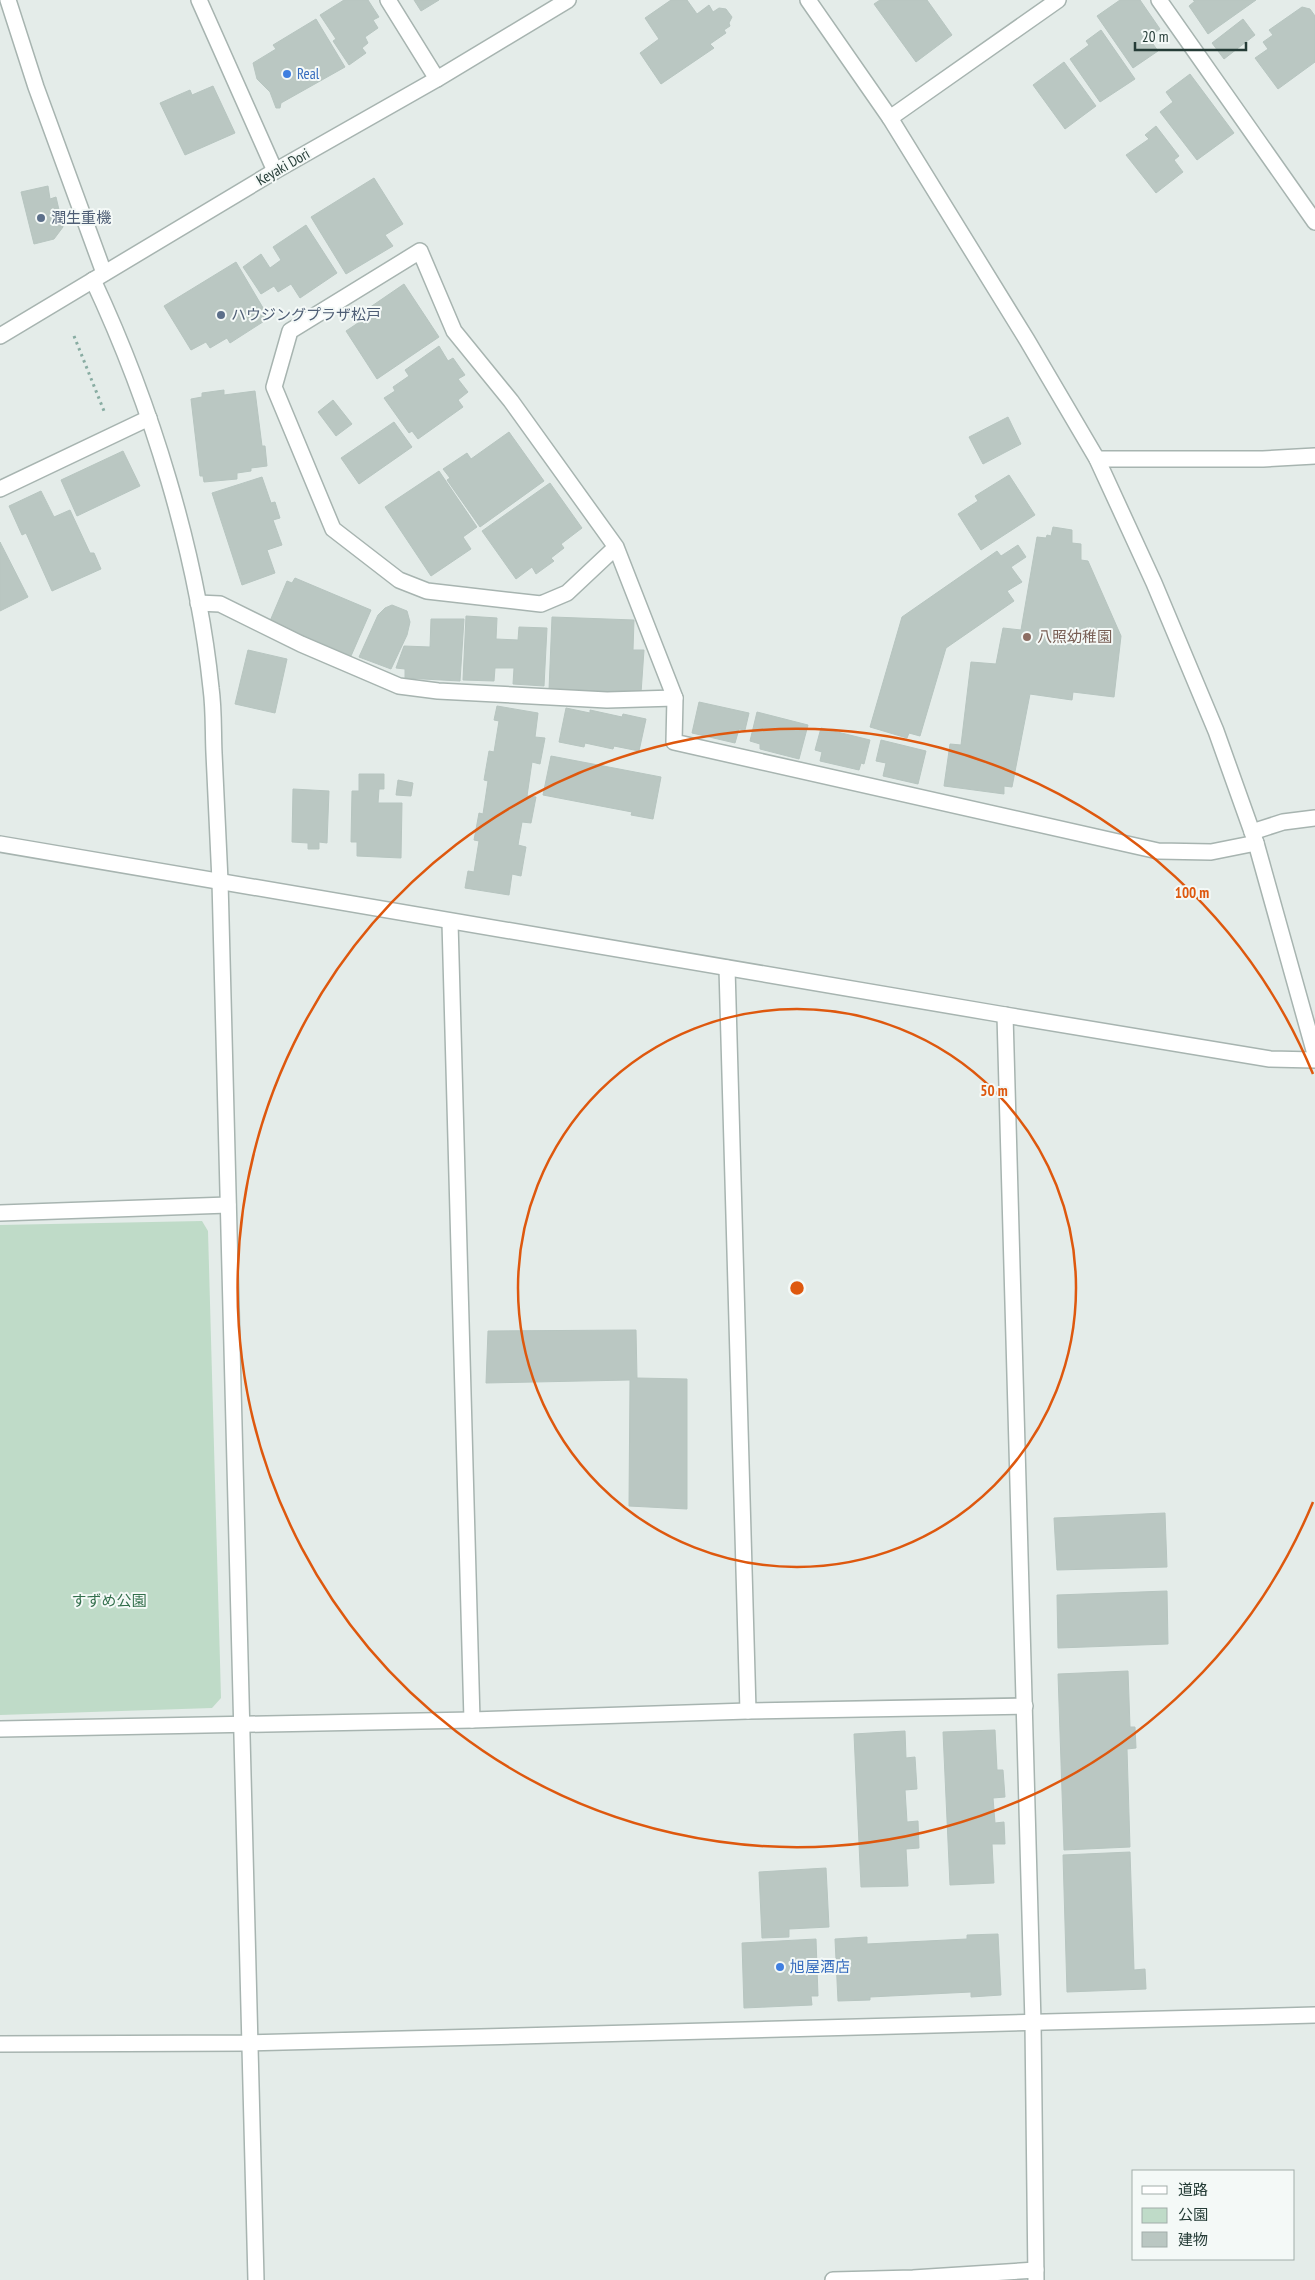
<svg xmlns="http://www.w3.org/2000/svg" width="1315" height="2280" viewBox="0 0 1315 2280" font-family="'PT Sans Narrow','Noto Sans JP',sans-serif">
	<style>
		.green { fill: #bfdbc8 }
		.building { fill: #bac7c2; stroke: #b7c5c0 }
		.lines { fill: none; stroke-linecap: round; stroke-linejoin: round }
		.minor-casing { stroke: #a7b4b0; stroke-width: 18 }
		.path { stroke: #88aca2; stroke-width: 3; stroke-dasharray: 2.5 4; stroke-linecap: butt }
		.minor { stroke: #fff; stroke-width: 15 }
		.ring { fill: none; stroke: #de580e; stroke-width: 2.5 }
		.shop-dot { fill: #3f7fe0; stroke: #f4f9f7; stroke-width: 2 }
		.service-dot { fill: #5c6f8a; stroke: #f4f9f7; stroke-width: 2 }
		.education-dot { fill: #8d6e63; stroke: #f4f9f7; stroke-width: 2 }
		.labels { text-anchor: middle; stroke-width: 4; stroke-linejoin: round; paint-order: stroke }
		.shop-label { font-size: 15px; fill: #366cbe; stroke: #f4f9f7; text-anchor: start }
		.street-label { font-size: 15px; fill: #253c37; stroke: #f4f9f7 }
		.service-label { font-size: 15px; fill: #4e5e75; stroke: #f4f9f7; text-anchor: start }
		.education-label { font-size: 15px; fill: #785e54; stroke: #f4f9f7; text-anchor: start }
		.park-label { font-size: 15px; fill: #336f4c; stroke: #f4f9f7 }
		.centre { fill: #de580e; stroke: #f4f9f7; stroke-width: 2.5 }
		.ring-label { font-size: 15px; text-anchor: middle; font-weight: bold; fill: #de580e; stroke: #f4f9f7; stroke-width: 4; stroke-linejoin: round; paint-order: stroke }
	</style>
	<rect width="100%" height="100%" fill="#e4ece9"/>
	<polygon class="green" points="202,1221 208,1231 221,1698 212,1708 0,1715 0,1225"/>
	<g class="building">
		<polygon points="344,0 368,0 379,17 373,20 378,28 365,37 368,43 362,48 366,53 349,65 333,41 336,39 320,15"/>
		<polygon points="414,0 439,0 421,11"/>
		<polygon points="671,0 687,0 697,14 709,5 713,12 719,8 726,9 732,17 729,23 730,26 724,30 726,33 710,44 714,48 661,84 640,53 659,39 645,18"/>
		<polygon points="880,0 927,0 952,35 916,62 874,4"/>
		<polygon points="1120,0 1140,0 1160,29 1148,37 1158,51 1133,68 1097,16"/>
		<polygon points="1193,0 1256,0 1208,34 1189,6 1195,1"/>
		<polygon points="1302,7 1310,9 1315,16 1315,62 1278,89 1255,58 1268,49 1263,42 1273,35 1269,30"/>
		<polygon points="316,19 345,67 281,103 280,108 276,108 270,92 257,79 253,63 276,49 273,45"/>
		<polygon points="1243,19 1255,35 1224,59 1212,43"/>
		<polygon points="1101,30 1135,79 1100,102 1070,59 1089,45 1086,41"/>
		<polygon points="1064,62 1096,106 1065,129 1033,85"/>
		<polygon points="1190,74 1234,133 1197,160 1160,112 1173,102 1166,92"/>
		<polygon points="213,86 235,133 185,155 160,103 190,90 192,95"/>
		<polygon points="1156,126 1179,156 1174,160 1183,172 1156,193 1126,155 1149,139 1145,135"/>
		<polygon points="374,178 403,224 385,235 393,246 346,274 311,217"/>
		<polygon points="48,186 50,199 56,197 63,227 54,239 34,244 21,192"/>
		<polygon points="306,225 337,273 300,298 291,284 278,292 274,286 261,294 243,267 261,254 270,268 281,260 273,247"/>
		<polygon points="236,262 269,318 230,343 227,338 210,348 206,342 191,350 164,306"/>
		<polygon points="404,284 439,337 377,379 346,331 370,315 366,310"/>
		<polygon points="439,346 448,361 453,358 465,375 458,379 468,392 458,400 463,407 418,439 412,431 409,433 384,398 395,391 393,387 409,376 405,370"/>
		<polygon points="224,390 224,395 255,391 262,446 265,446 267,466 251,468 251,471 237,473 237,479 204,482 203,476 200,476 191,399 202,397 202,393"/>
		<polygon points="333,400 352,424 336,436 318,412"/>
		<polygon points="1008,417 1021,444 983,464 969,437"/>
		<polygon points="394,422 412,447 359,484 341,458"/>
		<polygon points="509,432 544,481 480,527 447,480 450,478 443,469 467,453 471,459"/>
		<polygon points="123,451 140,486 77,516 61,480"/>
		<polygon points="439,471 477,527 463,537 471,549 431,576 385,507"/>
		<polygon points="1009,475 1035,515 981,550 958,514 978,501 975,496"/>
		<polygon points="262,477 271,503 275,502 280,518 273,520 282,545 267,550 275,573 242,585 212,493"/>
		<polygon points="550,483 582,528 561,544 564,548 551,558 554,561 536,574 532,567 516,579 482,531"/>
		<polygon points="41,491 54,517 70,510 90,553 94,553 101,569 52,591 26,533 22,535 9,506"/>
		<polygon points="1053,527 1072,530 1072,543 1081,544 1081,560 1088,561 1121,636 1114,697 1073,692 1072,700 1030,694 1012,787 1004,786 1004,794 944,786 950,744 961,745 971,662 996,664 1003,628 1021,630 1037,537 1046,538 1047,535 1051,536"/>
		<polygon points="0,542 28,597 0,611"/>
		<polygon points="1018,545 1026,557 1011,567 1022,582 1007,591 1014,601 946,648 920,736 909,733 907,738 870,727 902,617 997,551 1001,556"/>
		<polygon points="295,578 371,610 351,656 270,621 287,581 292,583"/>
		<polygon points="392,605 407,611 410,622 407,635 391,669 359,657 378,615 385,608"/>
		<polygon points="466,616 497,618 496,639 518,640 519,627 547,628 544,686 513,684 514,668 495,668 494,681 463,680"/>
		<polygon points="552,617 634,620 633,650 644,650 641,693 549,690"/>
		<polygon points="431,619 464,619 460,681 405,678 405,669 396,668 404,646 430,647"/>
		<polygon points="248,650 287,659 275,713 235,704"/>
		<polygon points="699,702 749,713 745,730 739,729 735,743 692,733"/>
		<polygon points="497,706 538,713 535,737 545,738 540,764 532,762 527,796 536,797 531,823 522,822 518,845 526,847 521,876 512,874 509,895 465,888 468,871 474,872 479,841 474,840 479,813 483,814 488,781 484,780 489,751 494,752 499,721 494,720"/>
		<polygon points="566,708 590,713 590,710 622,717 623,714 646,719 639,751 614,746 613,749 585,743 584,747 559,742"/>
		<polygon points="757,712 808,725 799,759 760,749 760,744 750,741"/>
		<polygon points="821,728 870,740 864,764 861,763 859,770 820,761 822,752 815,750"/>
		<polygon points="881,740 926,751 918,784 883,776 886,763 876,761"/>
		<polygon points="551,756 661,777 653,819 631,815 632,812 543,795"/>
		<polygon points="359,774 384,774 384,789 379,789 378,803 402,803 401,858 357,856 357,842 351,842 352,791 359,791"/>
		<polygon points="398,780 413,783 411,796 396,795"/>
		<polygon points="293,789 329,791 327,843 319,842 319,849 308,849 308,843 292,842"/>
		<polygon points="636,1330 637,1378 687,1379 687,1509 629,1506 630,1380 486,1383 488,1331"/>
		<polygon points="1165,1513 1167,1567 1057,1570 1054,1518"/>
		<polygon points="1167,1591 1168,1644 1058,1648 1057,1595"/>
		<polygon points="1128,1671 1130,1727 1135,1727 1136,1748 1127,1749 1130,1847 1064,1850 1058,1674"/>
		<polygon points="995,1730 997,1770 1003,1770 1005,1797 993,1798 995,1823 1004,1822 1005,1844 992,1844 994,1883 950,1885 943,1732"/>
		<polygon points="905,1731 906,1758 915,1757 917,1789 905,1790 907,1822 918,1821 919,1848 906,1849 908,1886 861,1887 854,1734"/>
		<polygon points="1130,1852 1134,1970 1145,1969 1146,1989 1067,1992 1063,1855"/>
		<polygon points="826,1868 829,1927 789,1929 789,1937 762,1938 759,1872"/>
		<polygon points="998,1934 1001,1995 971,1997 971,1992 870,1997 870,2000 838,2001 835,1939 867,1937 867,1944 967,1939 967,1935"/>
		<polygon points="816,1939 818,1996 811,1996 812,2005 744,2008 742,1943"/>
	</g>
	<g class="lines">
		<g class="minor-casing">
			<g id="minor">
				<polyline points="8,0 36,87 104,273"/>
				<polyline points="199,0 275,171"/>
				<polyline points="388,0 437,79"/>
				<polyline points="808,0 890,118 1027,340 1097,459 1154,583 1216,731 1256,843 1315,1054"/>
				<polyline points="1159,0 1315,222"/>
				<polyline points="890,118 1058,0"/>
				<path d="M93,280C151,404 197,552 211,688C214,710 213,731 214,753C216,796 218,838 220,881L256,2280"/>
				<polyline points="0,336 275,171 437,79 568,0"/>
				<polyline points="1097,459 1263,459 1315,456"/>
				<polyline points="0,489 149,418"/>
				<polyline points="616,547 567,593 541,604 427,591 399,580 333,529 274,387 290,331 420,251 454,331 511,401 616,547 675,698 674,742 1158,851 1211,852 1256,843"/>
				<polyline points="198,603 220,604 301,644 399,686 438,691 607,700 675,698"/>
				<polyline points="1252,832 1283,822 1315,818"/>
				<polyline points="0,844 1005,1015 1270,1059 1315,1060"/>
				<polyline points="450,922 472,1720"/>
				<polyline points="727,968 748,1711"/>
				<polyline points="1005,1015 1033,2023 1036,2280"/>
				<polyline points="0,1213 228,1205"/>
				<polyline points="0,1729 472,1720 748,1711 1025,1706"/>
				<polyline points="0,2044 249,2043 1315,2015"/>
				<polyline points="833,2280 913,2278 1036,2270"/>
			</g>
		</g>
		<polyline class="path" points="74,336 104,411"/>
		<use href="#minor" class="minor"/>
	</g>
	<g class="ring">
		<circle cx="797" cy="1288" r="279"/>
		<path d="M1313 1502A559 559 0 1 1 1313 1074"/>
	</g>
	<g class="shop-dot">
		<circle cx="287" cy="74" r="5"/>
		<circle cx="780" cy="1967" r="5"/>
	</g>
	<g class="service-dot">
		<circle cx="41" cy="218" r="5"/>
		<circle cx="221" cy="315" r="5"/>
	</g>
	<circle class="education-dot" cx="1027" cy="637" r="5"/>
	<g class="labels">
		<g class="shop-label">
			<text x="297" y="79">Real</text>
			<text x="790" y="1972">旭屋酒店</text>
		</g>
		<g class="street-label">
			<text transform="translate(283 167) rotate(-30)" y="5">Keyaki Dori</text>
		</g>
		<g class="service-label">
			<text x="51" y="223">潤生重機</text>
			<text x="231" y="320">ハウジングプラザ松戸</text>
		</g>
		<g class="education-label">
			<text x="1037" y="642">八照幼稚園</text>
		</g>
		<g class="park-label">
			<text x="109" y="1606">すずめ公園</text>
		</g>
	</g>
	<circle cx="797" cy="1288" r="8" class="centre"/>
	<g class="ring-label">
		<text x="1192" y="898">100 m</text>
		<text x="994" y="1096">50 m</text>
	</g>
	<rect x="1132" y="2170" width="162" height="90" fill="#f4f9f7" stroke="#a1adaa"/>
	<rect x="1142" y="2186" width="25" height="8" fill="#ffffff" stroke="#a1adaa"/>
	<text x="1178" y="2195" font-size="15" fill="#253c37">道路</text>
	<rect x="1142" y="2208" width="25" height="15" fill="#bfdbc8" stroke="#a1adaa"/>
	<text x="1178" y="2220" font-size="15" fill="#253c37">公園</text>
	<rect x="1142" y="2232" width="25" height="15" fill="#bac7c2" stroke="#a1adaa"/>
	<text x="1178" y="2245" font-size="15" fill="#253c37">建物</text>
	<path d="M1135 42v8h111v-8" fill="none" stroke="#253c37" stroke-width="2.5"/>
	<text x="1142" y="42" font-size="15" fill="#253c37" stroke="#f4f9f7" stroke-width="4" paint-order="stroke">20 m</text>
</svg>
